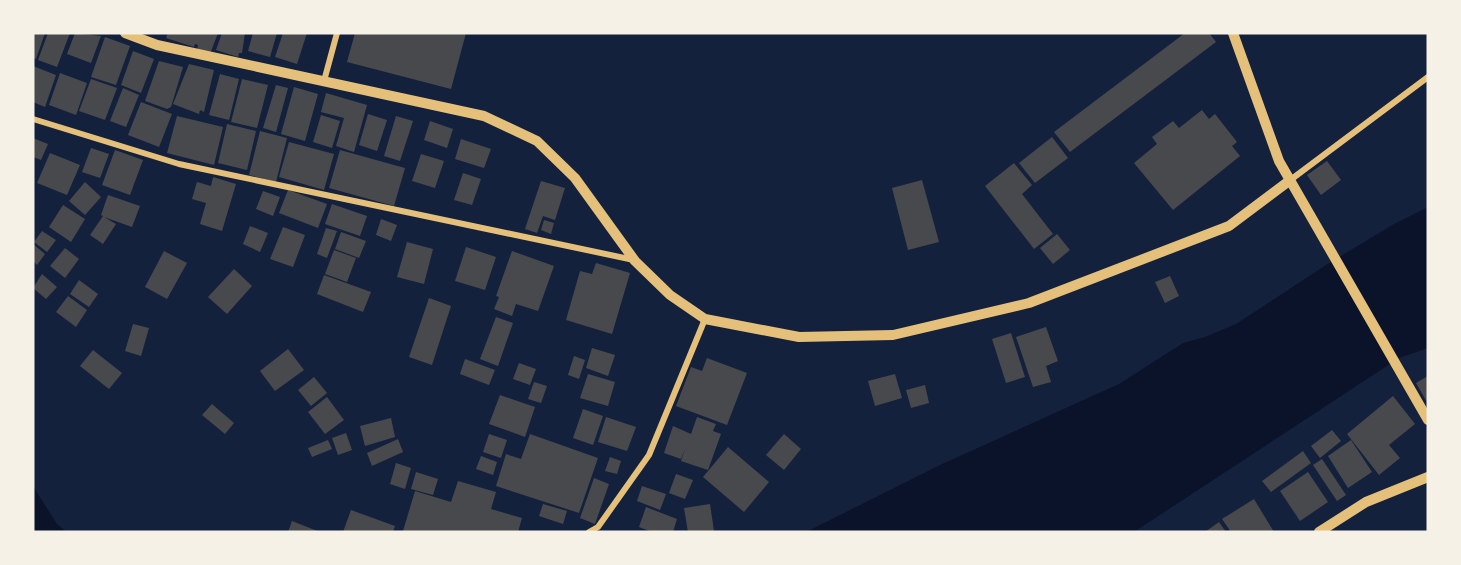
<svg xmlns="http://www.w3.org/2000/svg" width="1461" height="565" viewBox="0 0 1461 565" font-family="Overpass,sans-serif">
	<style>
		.water { fill: #0b132b }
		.building { fill: #48494c }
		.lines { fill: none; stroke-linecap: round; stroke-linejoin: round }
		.minor { stroke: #e5c07b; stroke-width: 6 }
		.tertiary { stroke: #e5c07b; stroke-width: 10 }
	</style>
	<rect width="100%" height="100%" fill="#14213d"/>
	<g class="water">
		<polygon points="1428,207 1428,348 1399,358 1134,532 806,532 940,465 1119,384 1183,343 1205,337 1236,324 1326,265 1394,224"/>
		<polygon points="33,486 57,524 67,532 33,532"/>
	</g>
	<g class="building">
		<polygon points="33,33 45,33 36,59 33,58"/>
		<polygon points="48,33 70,33 57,67 38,60"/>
		<polygon points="75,33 101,36 91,63 67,54"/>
		<polygon points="168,33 218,33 210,54 197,50 198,45 195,44 194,47 166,38"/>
		<polygon points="222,33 245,33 242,53 239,53 238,57 216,50"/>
		<polygon points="253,33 277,33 270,57 248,51"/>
		<polygon points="283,33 307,33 297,64 275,57"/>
		<polygon points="355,33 466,33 451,89 347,62"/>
		<polygon points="1185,33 1209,33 1216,42 1070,152 1054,132"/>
		<polygon points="105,37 130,46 116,85 91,77"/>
		<polygon points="133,51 154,59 141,93 121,85"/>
		<polygon points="159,61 183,67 171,107 167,109 145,101"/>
		<polygon points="189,64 214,70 204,112 200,110 199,114 173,104"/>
		<polygon points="33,66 56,75 45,107 33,102"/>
		<polygon points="60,73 87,83 76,115 49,105"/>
		<polygon points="220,74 239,79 229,120 209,115"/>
		<polygon points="91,79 117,88 105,120 79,111"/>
		<polygon points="242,79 268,85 257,128 231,122"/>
		<polygon points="276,85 288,88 276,132 263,128"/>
		<polygon points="294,87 318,94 305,141 281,134"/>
		<polygon points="123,88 139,95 126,127 110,121"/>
		<polygon points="326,93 367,105 354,152 336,146 344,118 321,112"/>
		<polygon points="141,102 172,114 159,147 128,135"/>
		<polygon points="1202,110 1209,119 1215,114 1237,142 1232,146 1240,156 1173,210 1134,163 1157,144 1152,137 1173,121 1179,128"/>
		<polygon points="368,114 387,120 377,151 359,145"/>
		<polygon points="321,115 340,121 332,148 313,142"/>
		<polygon points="177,116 223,127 214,165 167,153"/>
		<polygon points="396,116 413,121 400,161 384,156"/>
		<polygon points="430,121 453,129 447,148 424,140"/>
		<polygon points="227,124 256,131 247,170 218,163"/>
		<polygon points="260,131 287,138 276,182 249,175"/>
		<polygon points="1052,137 1068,158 1035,183 1019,163"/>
		<polygon points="33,138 48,144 41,160 33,157"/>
		<polygon points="461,139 491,149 484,168 455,159"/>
		<polygon points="289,142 334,154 324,190 279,177"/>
		<polygon points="91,148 109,154 100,178 82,172"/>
		<polygon points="115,150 143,160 130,195 102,185"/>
		<polygon points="340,150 405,168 394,206 329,188"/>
		<polygon points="50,153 80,165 67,195 37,183"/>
		<polygon points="421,154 444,161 435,188 412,181"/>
		<polygon points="1327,161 1341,180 1321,195 1307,175"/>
		<polygon points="1014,163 1032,185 1022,194 1053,234 1034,249 985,186"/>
		<polygon points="463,173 481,179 472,205 454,200"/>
		<polygon points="213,177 236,184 222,231 200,224 206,203 192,199 197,182 211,186"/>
		<polygon points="922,180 939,242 908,250 892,188"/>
		<polygon points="541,181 565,188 555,220 543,216 537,233 525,229"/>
		<polygon points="85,182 101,197 85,215 69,201"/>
		<polygon points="288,190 327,204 318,228 279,213"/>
		<polygon points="263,191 280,197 273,216 256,209"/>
		<polygon points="108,195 140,206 132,227 104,217 116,224 103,244 90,235 103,216 101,215"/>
		<polygon points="332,204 367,216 360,236 325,224"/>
		<polygon points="63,205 85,219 71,242 49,227"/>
		<polygon points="381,219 397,225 391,241 376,235"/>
		<polygon points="544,220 554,223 551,234 541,230"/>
		<polygon points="250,226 268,233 260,252 243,244"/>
		<polygon points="283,227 305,235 293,267 270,259"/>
		<polygon points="326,228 337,231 327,258 317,254"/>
		<polygon points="42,231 56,240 47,252 34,242"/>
		<polygon points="341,232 366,241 359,258 335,249"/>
		<polygon points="1057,234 1070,250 1053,264 1040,248"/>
		<polygon points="407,242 433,249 424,284 397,277"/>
		<polygon points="33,244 45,254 37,265 33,261"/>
		<polygon points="466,247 496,257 485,290 455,281"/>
		<polygon points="65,248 79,259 65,278 50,266"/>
		<polygon points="334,250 356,258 347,282 325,274"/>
		<polygon points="164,251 187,263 167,299 145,287"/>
		<polygon points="512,251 554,266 538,311 516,304 512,316 494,309 499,297 496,296"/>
		<polygon points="596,263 630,273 612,334 566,320 580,271 592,274"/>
		<polygon points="234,269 252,286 227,314 208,297"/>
		<polygon points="42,274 57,287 46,299 33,288"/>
		<polygon points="324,275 371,292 363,312 317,294"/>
		<polygon points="1170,276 1179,296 1165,303 1155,282"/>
		<polygon points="79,280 98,294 89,307 70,294"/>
		<polygon points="68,296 87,310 76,327 56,312"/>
		<polygon points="429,298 451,306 432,365 409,357"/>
		<polygon points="496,317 513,323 498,366 480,359"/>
		<polygon points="133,324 149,328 141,356 125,351"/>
		<polygon points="1046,327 1058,361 1046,366 1051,382 1033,387 1016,337"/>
		<polygon points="1011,333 1025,377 1006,383 992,339"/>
		<polygon points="592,348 615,355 608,376 586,368"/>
		<polygon points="288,349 304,370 275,391 260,371"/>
		<polygon points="93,350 122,373 109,389 80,366"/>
		<polygon points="574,356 585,360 579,379 568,375"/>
		<polygon points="707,358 747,373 727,425 676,406 691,367 702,371"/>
		<polygon points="465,359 495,370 489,385 460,374"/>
		<polygon points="519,363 536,369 530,385 513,379"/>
		<polygon points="588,374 615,382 608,406 580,398"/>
		<polygon points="895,374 902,398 875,406 868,381"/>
		<polygon points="1428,376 1428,404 1416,383"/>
		<polygon points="314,377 327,393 311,406 298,390"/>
		<polygon points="534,382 547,386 541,403 528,399"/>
		<polygon points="925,385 929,403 911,408 906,390"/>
		<polygon points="500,395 535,407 525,437 489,424"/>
		<polygon points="1393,396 1415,424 1389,445 1400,458 1379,475 1347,434"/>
		<polygon points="327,397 344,420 325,434 308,412"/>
		<polygon points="212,404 234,423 225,434 202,415"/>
		<polygon points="583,409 603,416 593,445 573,438"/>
		<polygon points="606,417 636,427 627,451 598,442"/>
		<polygon points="697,417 716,424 713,431 721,434 708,470 681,461 685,449 681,459 664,453 673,426 691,434"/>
		<polygon points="391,418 395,437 365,446 360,426"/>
		<polygon points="1332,430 1341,441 1320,458 1311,446"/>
		<polygon points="346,433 352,450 338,455 332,438"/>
		<polygon points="489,434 507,440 501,458 483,452"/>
		<polygon points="530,434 598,458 579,513 496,486 506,454 521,459"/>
		<polygon points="784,434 801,449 784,470 766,455"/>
		<polygon points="398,439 403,452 372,466 367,453"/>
		<polygon points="328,440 332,449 312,457 308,448"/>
		<polygon points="1351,440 1372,472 1348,488 1328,456"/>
		<polygon points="728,447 769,482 744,512 703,477"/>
		<polygon points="1303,451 1311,463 1271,492 1262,481"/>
		<polygon points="481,456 497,462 493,475 476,469"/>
		<polygon points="610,457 621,461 617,474 605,471"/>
		<polygon points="1322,459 1346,495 1337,501 1313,465"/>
		<polygon points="396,463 411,468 405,489 390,484"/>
		<polygon points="416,472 438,479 433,495 411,489"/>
		<polygon points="1308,472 1328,502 1300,521 1280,491"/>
		<polygon points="676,474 693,480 685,499 669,493"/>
		<polygon points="594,478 609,484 595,524 580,518"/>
		<polygon points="458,481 496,492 491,509 522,518 518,532 403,531 415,491 451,502"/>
		<polygon points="642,486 666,494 660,510 637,501"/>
		<polygon points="1254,499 1274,532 1231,532 1222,519"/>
		<polygon points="543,504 567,511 563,524 539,516"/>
		<polygon points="710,504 714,531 688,532 684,508"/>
		<polygon points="646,507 677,519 673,532 652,532 639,527"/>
		<polygon points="351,510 395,526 393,532 343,532"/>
		<polygon points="292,521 320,532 288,532"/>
		<polygon points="1219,522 1226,532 1205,532"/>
	</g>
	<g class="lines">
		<g class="minor">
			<polyline points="324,81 337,33"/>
			<polyline points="33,119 179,164 634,260"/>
			<polyline points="1289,181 1428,77"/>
			<polyline points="589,532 598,527 649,455 705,319"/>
		</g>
		<g class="tertiary">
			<polyline points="125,33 157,45 484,116 537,141 575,178 635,261 670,295 705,319 799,337 893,335 1029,303 1229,226 1289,181"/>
			<polyline points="1233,33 1279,161 1428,420"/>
			<polyline points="1319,532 1366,502 1428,477"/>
		</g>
	</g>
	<rect width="1461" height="565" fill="none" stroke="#f6f1e7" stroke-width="69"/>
</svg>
